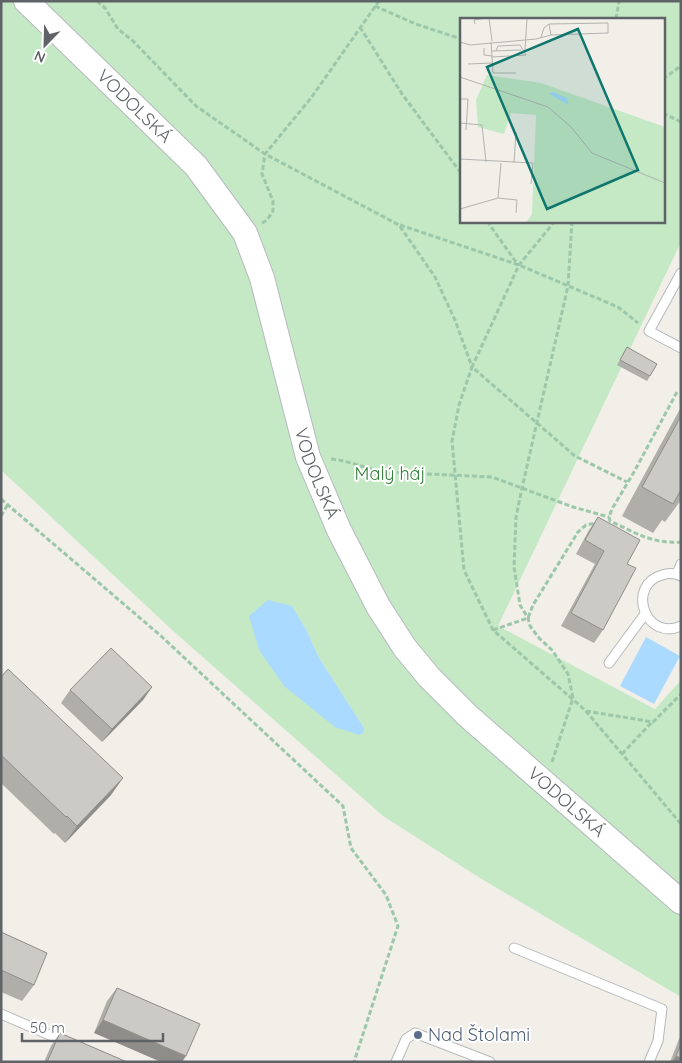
<svg xmlns="http://www.w3.org/2000/svg" width="682" height="1063" viewBox="0 0 682 1063" font-family="Quicksand,sans-serif">
	<style>
		.green { fill: #c5e8c5; fill-rule: evenodd }
		.water { fill: #aadaff }
		.lines { fill: none; stroke-linecap: round; stroke-linejoin: round }
		.lane-casing { stroke: #b5b8bc; stroke-width: 11 }
		.secondary-casing { stroke: #b6babf; stroke-width: 26 }
		.path { stroke: #9cc7a9; stroke-width: 3; stroke-dasharray: 5 2.5; stroke-linecap: butt }
		.lane { stroke: #fff; stroke-width: 9 }
		.secondary { stroke: #fff; stroke-width: 24 }
		.wall { fill: #afaea9 }
		.shaded-wall { fill: #8f8d8a }
		.building { fill: #cccac5; stroke: #8f8d8a }
		.service-dot { fill: #5c6f8a; stroke: #fff; stroke-width: 2 }
		.labels { text-anchor: middle; stroke-width: 4; stroke-linejoin: round; paint-order: stroke }
		.street-label { font-size: 18px; fill: #5f6368; stroke: #fff }
		.park-label { font-size: 18px; fill: #348238; stroke: #fff }
		.service-label { font-size: 18px; fill: #4e5e75; stroke: #fff; text-anchor: start }
		.inset-road { fill: none; stroke: #b3b3b1; stroke-width: 1 }
		.view { fill: #0f766e; fill-opacity: 0.15; stroke: #0f766e; stroke-width: 2.5 }
		.inset-edge { fill: none; stroke: #5f6368; stroke-width: 2.5 }
	</style>
	<rect width="100%" height="100%" fill="#f1efe8"/>
	<path class="green" d="M1,1H681V242L498,626L655,709L681,680V997L480,878L383,816L170,628L1,470ZM461,19H663V221H461ZM292,606L307,631L319,658L364,728L359,735Z"/>
	<g class="water">
		<polygon points="268,600 292,606 307,631 319,658 364,728 363,733 359,735 335,727 284,686 259,650 249,616"/>
		<polygon points="646,637 680,656 654,704 620,686"/>
	</g>
	<g class="lines">
		<g class="lane-casing">
			<g id="lane">
				<polyline points="681,273 649,331 681,348"/>
				<polyline points="677,574 681,564"/>
				<path d="M681,576C675,573 668,573 662,575C626,585 645,642 681,626"/>
				<polyline points="609,663 645,614"/>
				<polyline points="514,948 662,1009 658,1041 649,1062"/>
				<polyline points="1,1014 66,1042"/>
				<polyline points="396,1062 406,1039 415,1033 490,1062"/>
			</g>
		</g>
		<g class="secondary-casing">
			<g id="secondary">
				<path id="s1" d="M26,1L196,166L245,233L262,278L308,457L339,530L378,606L405,648L429,677L468,716L681,902"/>
			</g>
		</g>
		<g class="path">
			<polyline points="97,1 105,8 118,29 133,41 196,106 265,154 399,225 435,277 455,320 472,367 459,405 452,441 464,570 493,630 585,710 681,824"/>
			<polyline points="375,6 416,24 461,39"/>
			<polyline points="616,19 619,1"/>
			<polyline points="360,27 402,94 461,173"/>
			<polyline points="663,79 681,66"/>
			<polyline points="663,113 681,122"/>
			<polyline points="487,221 518,265"/>
			<polyline points="555,221 519,265 472,367 575,456 627,482"/>
			<polyline points="262,223 267,220 273,211 273,201 262,174 265,154 311,98 379,1"/>
			<polyline points="400,225 519,265 618,307 638,323"/>
			<path d="M677,392L634,472L612,509L609,517L610,521C636,533 652,544 681,542"/>
			<path d="M331,459C350,461 367,469 386,472L492,477L573,507L609,517"/>
			<polyline points="1,499 161,636 343,806 351,848 386,895 398,926 354,1062"/>
			<polyline points="1,516 8,504"/>
			<polyline points="493,630 528,618 533,605 578,532 586,525 597,523"/>
			<polyline points="586,711 653,722 681,694"/>
			<polyline points="622,754 652,722"/>
			<polyline points="552,762 573,698 568,674 552,650 539,638 530,626 528,618 520,605 514,567 516,517 522,488 568,286 572,221"/>
		</g>
		<use href="#lane" class="lane"/>
		<use href="#secondary" class="secondary"/>
	</g>
	<g class="wall">
		<polygon points="627,347 650,376 647,381 617,365"/>
		<polygon points="681,407 681,500 665,522 662,520 653,533 622,516"/>
		<polygon points="598,517 627,564 603,630 594,643 561,626 595,564 576,554 589,530"/>
		<polygon points="1,677 111,795 65,843 55,833 54,834 1,783"/>
		<polygon points="152,687 143,700 102,742 61,703 70,690"/>
		<polygon points="1,932 34,985 22,1001 1,992"/>
		<polygon points="117,988 200,1024 94,1033 107,1001"/>
		<polygon points="60,1033 127,1062 44,1062 51,1046"/>
		<polygon points="681,1036 681,1062 670,1062 679,1039"/>
	</g>
	<g class="shaded-wall">
		<polygon points="152,687 143,700 102,742 112,729"/>
		<polygon points="123,778 111,795 65,843 77,826"/>
		<polygon points="103,1020 186,1056 182,1062 161,1062 94,1033"/>
		<polygon points="676,1056 681,1058 681,1062 672,1062"/>
	</g>
	<g class="building">
		<polygon points="627,347 657,364 650,376 620,360"/>
		<polygon points="681,416 681,490 673,504 642,487"/>
		<polygon points="598,517 640,540 627,564 636,568 603,630 571,613 604,551 585,540"/>
		<polygon points="111,648 152,687 112,729 70,690"/>
		<polygon points="8,669 123,778 77,826 67,816 66,817 1,755 1,677"/>
		<polygon points="1,932 47,953 34,985 1,970"/>
		<polygon points="117,988 200,1024 186,1056 103,1020"/>
		<polygon points="60,1033 127,1062 47,1062"/>
		<polygon points="681,1044 681,1058 676,1056"/>
	</g>
	<circle class="service-dot" cx="418" cy="1035" r="5"/>
	<g class="labels">
		<g class="street-label">
			<text dy="6" stroke="none"><textPath href="#s1" startOffset="151">VODOLSKÁ</textPath></text>
			<text dy="6" stroke="none"><textPath href="#s1" startOffset="571">VODOLSKÁ</textPath></text>
			<text dy="6" stroke="none"><textPath href="#s1" startOffset="991">VODOLSKÁ</textPath></text>
		</g>
		<g class="park-label">
			<text x="390" y="480">Malý háj</text>
		</g>
		<g class="service-label">
			<text x="428" y="1041">Nad Štolami</text>
		</g>
	</g>
	<g transform="translate(460 18)">
		<rect width="205" height="205" fill="#f1efe8"/>
		<path d="M27,57L81,65L205,109V205H66L72,196L76,97L51,95L44,116L18,109L16,82Z" fill="#c5e8c5"/>
		<path d="M93,74L107,80L109,87L89,76Z" fill="#aadaff"/>
		<path class="inset-road" d="M29,0L32,23M15,6L14,2L26,0M89,6L148,5V15L91,17M81,19L84,10L89,6M0,24L10,27L76,21L91,17L89,6M31,24L32,39L66,37L60,27L38,28L36,33M24,30V37L32,38M65,32L67,0M32,33L61,32M32,39L33,55H56M8,46L32,45M0,59L88,89L111,109L132,135L205,165M0,81H8L6,112M0,105L22,107L26,144M0,141L73,145L71,166M54,145L56,114M38,180L41,145M0,191L38,180L57,182L56,195"/>
		<path class="view" d="M118,11L178,152L87,191L27,49Z"/>
		<rect width="205" height="205" class="inset-edge"/>
	</g>
	<rect width="682" height="1063" fill="none" stroke="#5f6368" stroke-width="5"/>
	<g transform="translate(45 45) rotate(203)" stroke="#ffffff" stroke-width="4" paint-order="stroke">
	<path d="M0-4L9 19L0 12L-9 19Z" fill="#5f6368"/>
	<text y="-8" font-size="14" font-weight="bold" text-anchor="middle" fill="#5f6368">N</text>
	</g>
	<path d="M22 1033v8h141v-8" fill="none" stroke="#5f6368" stroke-width="2.5"/>
	<text x="30" y="1033" font-size="15" fill="#5f6368" stroke="#ffffff" stroke-width="4" paint-order="stroke">50 m</text>
</svg>
